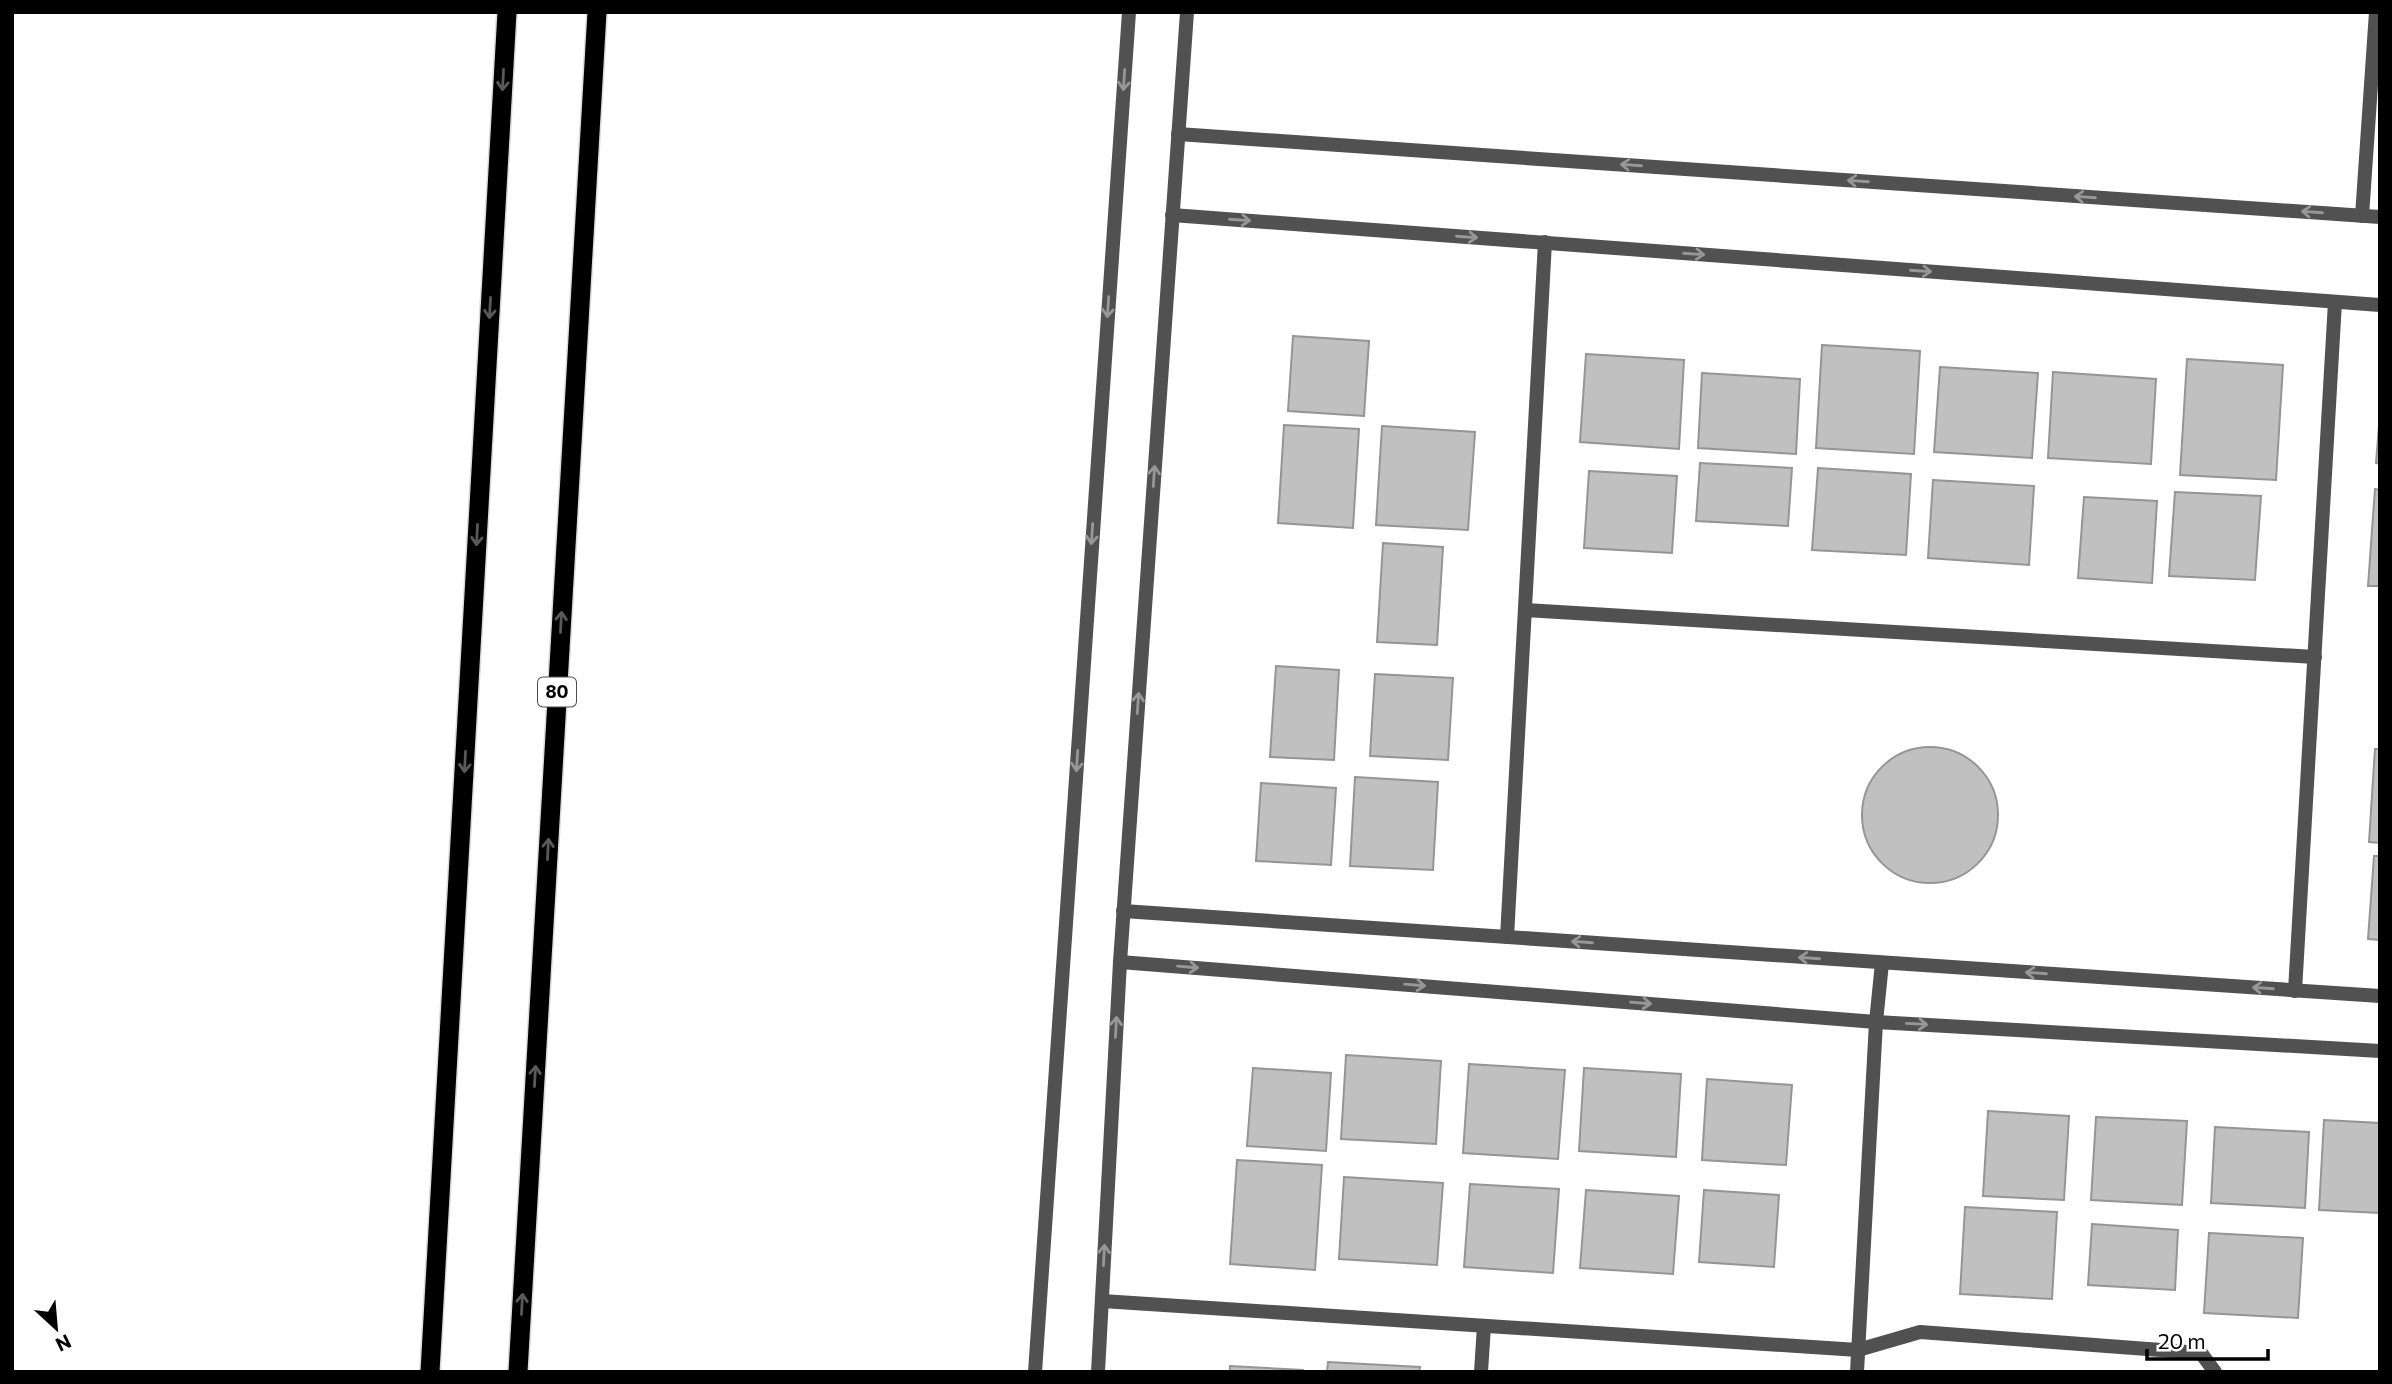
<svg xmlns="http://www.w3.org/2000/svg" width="2392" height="1384" viewBox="0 0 2392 1384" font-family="Commissioner,sans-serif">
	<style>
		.building { fill: #c0c0c0; stroke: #959595; stroke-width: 2 }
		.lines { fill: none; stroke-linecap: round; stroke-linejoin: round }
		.trunk-casing { stroke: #dbdbdb; stroke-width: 22 }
		.minor { stroke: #515151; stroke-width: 14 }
		.tertiary { stroke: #515151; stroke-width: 14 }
		.trunk { stroke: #000; stroke-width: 19 }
		.oneway { stroke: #595959 }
		.oneway2 { stroke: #979797 }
		.labels { text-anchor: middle; stroke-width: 7; stroke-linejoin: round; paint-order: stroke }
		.shield { fill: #fff; stroke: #4c4c4c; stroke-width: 2 }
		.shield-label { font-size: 18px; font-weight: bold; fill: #000 }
	</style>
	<rect width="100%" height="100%" fill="#fff"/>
	<g class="building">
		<polygon points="1293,336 1369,341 1364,416 1288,411"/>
		<polygon points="1822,345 1920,351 1914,454 1816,448"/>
		<polygon points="1586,354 1684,360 1679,449 1580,442"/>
		<polygon points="2187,359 2283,365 2276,480 2180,475"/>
		<polygon points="1940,367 2038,373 2032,458 1934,452"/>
		<polygon points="2053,372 2156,379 2151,464 2048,458"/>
		<polygon points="1702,373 1800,379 1796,454 1698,448"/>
		<polygon points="2380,413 2380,464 2376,463"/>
		<polygon points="1284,425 1359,429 1353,528 1278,523"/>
		<polygon points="1382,426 1475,432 1468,530 1376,525"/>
		<polygon points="1700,463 1792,468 1788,526 1696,521"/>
		<polygon points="1818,468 1911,474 1906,555 1812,550"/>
		<polygon points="1589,471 1677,476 1672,553 1584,548"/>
		<polygon points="1933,480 2034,486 2029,565 1928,558"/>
		<polygon points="2375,489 2380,490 2380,586 2368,586"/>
		<polygon points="2175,492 2261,496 2255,580 2169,576"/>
		<polygon points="2084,497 2157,501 2152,583 2078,578"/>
		<polygon points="1383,543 1443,547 1437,645 1377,642"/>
		<polygon points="1276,666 1339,670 1334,760 1270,757"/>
		<polygon points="1375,674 1453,678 1448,760 1370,756"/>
		<circle cx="1930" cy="815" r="68"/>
		<polygon points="2375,749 2380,749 2380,843 2369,842"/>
		<polygon points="1355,777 1438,782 1433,870 1350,866"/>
		<polygon points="1261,783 1336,788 1331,865 1256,861"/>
		<polygon points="2374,856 2380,856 2380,940 2368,939"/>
		<polygon points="1346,1055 1441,1061 1436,1144 1341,1139"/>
		<polygon points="1469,1064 1565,1070 1558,1159 1463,1153"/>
		<polygon points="1253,1068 1331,1073 1326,1151 1247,1146"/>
		<polygon points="1584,1068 1681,1074 1676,1157 1579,1151"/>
		<polygon points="1707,1079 1792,1085 1786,1165 1702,1160"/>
		<polygon points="1988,1111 2069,1116 2064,1200 1983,1196"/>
		<polygon points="2096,1117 2187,1121 2182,1205 2091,1200"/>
		<polygon points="2324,1120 2380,1123 2380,1213 2319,1210"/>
		<polygon points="2215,1127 2309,1132 2305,1208 2211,1203"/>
		<polygon points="1237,1160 1322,1165 1315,1270 1230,1264"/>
		<polygon points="1344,1177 1443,1183 1437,1265 1339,1259"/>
		<polygon points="1470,1184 1559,1189 1553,1273 1464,1267"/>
		<polygon points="1586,1190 1679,1196 1673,1274 1580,1268"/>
		<polygon points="1704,1190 1779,1195 1774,1267 1699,1262"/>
		<polygon points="1965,1207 2057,1212 2052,1299 1960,1294"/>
		<polygon points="2092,1224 2178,1230 2175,1290 2088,1285"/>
		<polygon points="2209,1233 2303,1238 2298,1318 2204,1313"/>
		<polygon points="1328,1362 1420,1367 1419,1372 1327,1372"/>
		<polygon points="1230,1366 1303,1370 1303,1372 1230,1372"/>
	</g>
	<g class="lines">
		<g class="trunk-casing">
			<g id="trunk">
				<polyline points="430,1372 507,12"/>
				<polyline points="518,1372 597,12"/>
			</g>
		</g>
		<g class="minor">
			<polyline points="1178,134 2380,217"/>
			<polyline points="1172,215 2380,305"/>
			<polyline points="2362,216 2376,12"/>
			<polyline points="1525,610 2315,657"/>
			<polyline points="1123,911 2380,996"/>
			<polyline points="1507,937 1545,242"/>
			<polyline points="1120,962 1876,1022 2380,1051"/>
			<polyline points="2295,991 2335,302"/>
			<polyline points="1102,1301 1858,1350 1920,1332 2201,1353 2215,1372"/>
			<polyline points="1481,1372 1484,1326"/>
			<polyline points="1857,1372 1876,1022 1882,963"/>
		</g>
		<g class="tertiary">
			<polyline points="1035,1372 1129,12"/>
			<polyline points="1098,1372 1120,962 1187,12"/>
		</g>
		<use href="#trunk" class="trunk"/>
	</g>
	<defs><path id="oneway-shaft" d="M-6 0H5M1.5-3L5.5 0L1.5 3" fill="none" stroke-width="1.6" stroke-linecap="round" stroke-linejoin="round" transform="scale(1.75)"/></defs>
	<g class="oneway">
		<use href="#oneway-shaft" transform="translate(503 80) rotate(93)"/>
		<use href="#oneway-shaft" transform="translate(490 308) rotate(93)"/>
		<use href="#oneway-shaft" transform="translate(477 535) rotate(93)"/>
		<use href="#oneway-shaft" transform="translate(561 622) rotate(-87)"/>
		<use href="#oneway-shaft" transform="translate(465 762) rotate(93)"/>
		<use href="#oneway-shaft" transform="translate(548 849) rotate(-87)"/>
		<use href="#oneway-shaft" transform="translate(535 1076) rotate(-87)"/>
		<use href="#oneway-shaft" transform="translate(522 1304) rotate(-87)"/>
	</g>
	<g class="oneway2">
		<use href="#oneway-shaft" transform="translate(1124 80) rotate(94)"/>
		<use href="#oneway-shaft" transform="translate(1631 165) rotate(-176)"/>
		<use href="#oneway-shaft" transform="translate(1858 181) rotate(-176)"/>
		<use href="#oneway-shaft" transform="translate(2085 197) rotate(-176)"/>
		<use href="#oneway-shaft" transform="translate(2312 212) rotate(-176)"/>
		<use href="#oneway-shaft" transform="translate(1240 220) rotate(4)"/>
		<use href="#oneway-shaft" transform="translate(1467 237) rotate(4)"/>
		<use href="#oneway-shaft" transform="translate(1694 254) rotate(4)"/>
		<use href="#oneway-shaft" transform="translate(1921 271) rotate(4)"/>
		<use href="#oneway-shaft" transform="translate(1108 307) rotate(94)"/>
		<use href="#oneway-shaft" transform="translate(1154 476) rotate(-86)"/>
		<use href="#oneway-shaft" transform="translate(1092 534) rotate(94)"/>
		<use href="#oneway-shaft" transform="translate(1138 703) rotate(-86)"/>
		<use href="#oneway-shaft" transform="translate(1077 761) rotate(94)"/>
		<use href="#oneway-shaft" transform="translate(1582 942) rotate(-176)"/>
		<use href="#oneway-shaft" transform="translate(1809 958) rotate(-176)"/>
		<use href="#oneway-shaft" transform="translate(1188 967) rotate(5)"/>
		<use href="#oneway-shaft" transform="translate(2036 973) rotate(-176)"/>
		<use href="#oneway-shaft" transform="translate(1415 985) rotate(5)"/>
		<use href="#oneway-shaft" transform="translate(2263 988) rotate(-176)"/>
		<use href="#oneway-shaft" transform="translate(1641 1003) rotate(5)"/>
		<use href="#oneway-shaft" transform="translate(1917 1024) rotate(3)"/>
		<use href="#oneway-shaft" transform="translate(1116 1027) rotate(-87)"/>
		<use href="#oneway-shaft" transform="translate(1104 1255) rotate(-87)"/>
	</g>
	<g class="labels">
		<rect class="shield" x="538" y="677.5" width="38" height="29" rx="5"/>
		<g class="shield-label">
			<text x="557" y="698">80</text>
		</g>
	</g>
	<rect width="2392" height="1384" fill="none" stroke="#000000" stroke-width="28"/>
	<g transform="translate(56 1328) rotate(154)" stroke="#ffffff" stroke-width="5" paint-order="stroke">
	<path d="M0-5L12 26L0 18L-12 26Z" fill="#000000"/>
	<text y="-10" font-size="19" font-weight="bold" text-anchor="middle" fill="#000000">N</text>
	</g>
	<path d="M2147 1349v10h121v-10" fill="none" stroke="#000000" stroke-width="3.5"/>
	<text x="2158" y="1349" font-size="21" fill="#000000" stroke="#ffffff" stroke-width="5" paint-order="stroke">20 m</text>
</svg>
